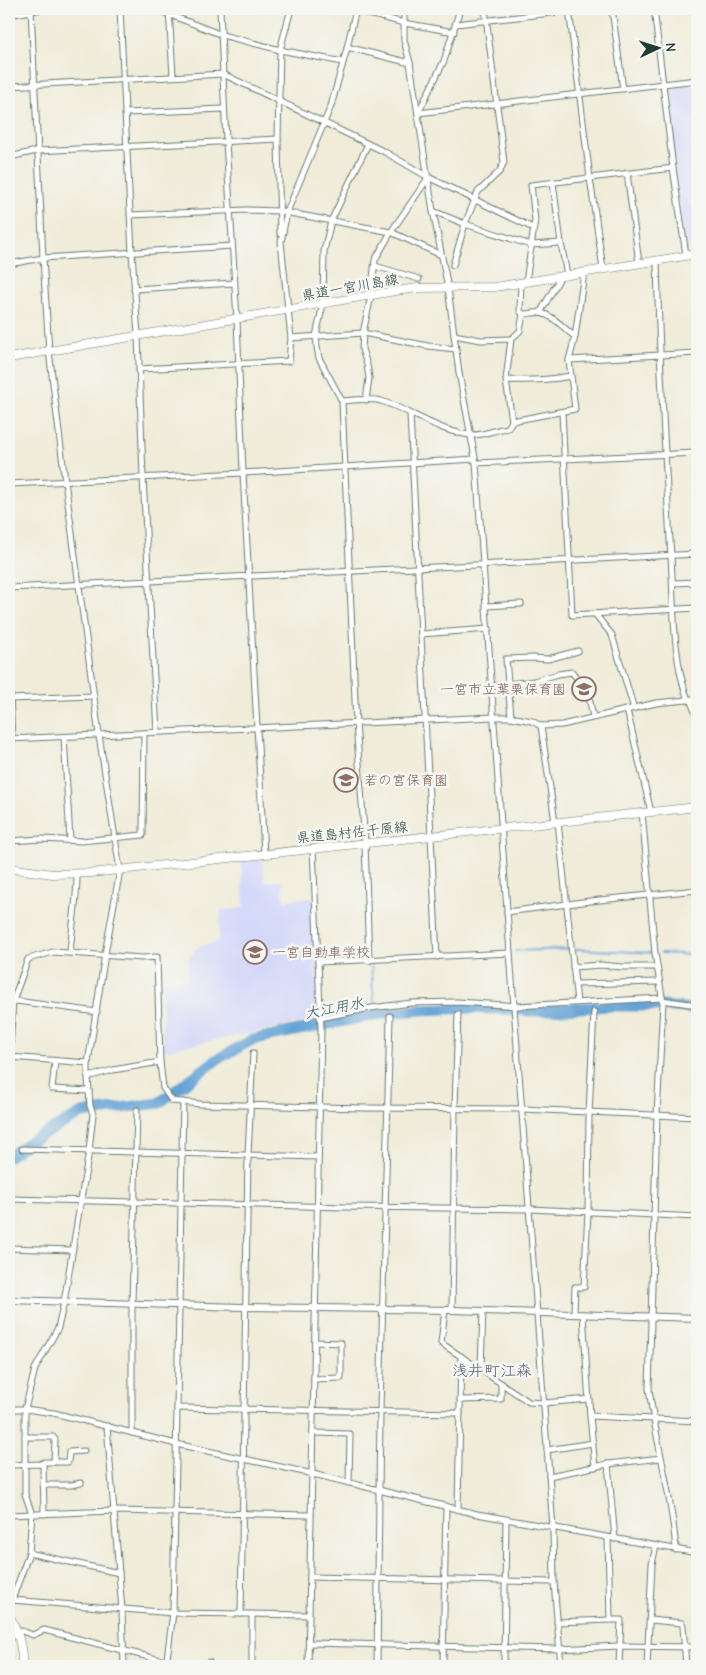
<svg xmlns="http://www.w3.org/2000/svg" width="706" height="1675" viewBox="0 0 706 1675" font-family="'Comic Neue','Klee One',sans-serif">
	<style>
		.built { fill: #d4d8f9 }
		.lines { fill: none; stroke-linecap: round; stroke-linejoin: round }
		.stream { stroke: #63a2d5; stroke-width: 2 }
		.river { stroke: #63a2d5; stroke-width: 11 }
		.minor-casing { stroke: #687a6e; stroke-width: 7 }
		.tertiary-casing { stroke: #687a6e; stroke-width: 8 }
		.secondary-casing { stroke: #687a6e; stroke-width: 9 }
		.minor { stroke: #fff; stroke-width: 5 }
		.tertiary { stroke: #fff; stroke-width: 6 }
		.secondary { stroke: #fff; stroke-width: 8 }
		.labels { text-anchor: middle; stroke-width: 5; stroke-linejoin: round; paint-order: stroke }
		.street-label { font-size: 14px; fill: #1f3d34; stroke: #f6f6f2 }
		.education-label { font-size: 14px; fill: #785e54; stroke: #f6f6f2; text-anchor: start }
		.water-label { font-size: 15px; font-style: italic; fill: #335b64; stroke: #f6f6f2 }
		.quarter-label { font-size: 16px; fill: #5b6478; stroke: #f6f6f2 }
	</style>
	<rect width="100%" height="100%" fill="#f6f6f2"/>
	<filter id="ink" filterUnits="userSpaceOnUse"><feTurbulence type="fractalNoise" baseFrequency=".02" numOctaves="2"/><feDisplacementMap in="SourceGraphic" scale="10" xChannelSelector="R" yChannelSelector="G"/><feConvolveMatrix kernelMatrix="1 2 1 2 8 2 1 2 1" color-interpolation-filters="sRGB"/></filter>
	<filter id="wash" filterUnits="userSpaceOnUse"><feTurbulence type="fractalNoise" baseFrequency=".0096" numOctaves="4" result="noise"/><feDisplacementMap in="SourceGraphic" scale="20" xChannelSelector="R" yChannelSelector="G"/><feGaussianBlur stdDeviation="1.12" result="paint"/><feColorMatrix in="noise" values="0 0 0 0 0 0 0 0 0 0 0 0 0 0 0 0 0 1.4 0 .05"/><feComposite in="paint" operator="in"/></filter>
	<g filter="url(#wash)">
		<rect width="100%" height="100%" fill="#f0ecd9"/>
		<g class="built">
			<polygon points="697,82 697,250 691,251 685,249 666,87 669,85"/>
			<polygon points="262,857 265,882 282,880 284,900 314,898 318,1019 162,1051 163,980 187,980 188,959 195,950 200,946 218,942 221,910 237,909 244,907 241,860"/>
		</g>
		<g class="lines">
			<g class="stream">
				<polyline points="577,949 654,953"/>
				<polyline points="515,951 570,949"/>
				<polyline points="661,953 697,955"/>
				<polyline points="371,962 374,1003"/>
			</g>
			<polyline class="river" points="9,1156 26,1144 82,1113 159,1103 216,1060 252,1040 274,1035 379,1014 420,1010 475,1008 533,1011 610,1006 662,1006 697,1009"/>
		</g>
	</g>
	<g filter="url(#ink)">
		<g class="lines">
			<g class="minor-casing">
				<g id="minor">
					<polyline points="120,9 132,253 138,335 143,477 157,732"/>
					<polyline points="155,9 222,35 280,50 343,62"/>
					<polyline points="169,9 173,76"/>
					<polyline points="220,9 226,142 237,319 243,473 264,854"/>
					<polyline points="350,9 404,23 454,32"/>
					<polyline points="404,9 404,40 410,63 433,211 448,288 459,373 476,463 510,953 553,1528 554,1582 561,1666"/>
					<polyline points="569,9 590,178 603,269"/>
					<polyline points="612,9 623,89"/>
					<polyline points="654,9 673,168 686,255"/>
					<polyline points="9,15 42,9"/>
					<polyline points="456,24 585,9"/>
					<polyline points="347,47 410,63"/>
					<polyline points="9,86 223,74 385,152 428,177 533,228"/>
					<polyline points="125,113 224,109"/>
					<polyline points="418,113 697,80"/>
					<polyline points="418,113 444,61 460,9"/>
					<polyline points="368,144 331,221 324,251 323,304 316,336 317,347 319,358 342,401 356,723 365,843 369,961"/>
					<polyline points="9,157 37,151 278,139"/>
					<polyline points="627,173 639,263"/>
					<polyline points="553,183 561,243 567,275"/>
					<polyline points="433,211 465,224 531,245 561,243"/>
					<polyline points="130,215 246,210 279,211 391,232 441,255"/>
					<polyline points="280,234 278,139 280,50 291,9"/>
					<path d="M657,260C659,359 665,458 671,557C674,602 672,658 688,700"/>
					<polyline points="9,264 43,258 232,246"/>
					<polyline points="453,265 465,224 478,192 500,171 504,162 485,9"/>
					<polyline points="375,266 419,279"/>
					<polyline points="526,282 535,220 531,185 673,168"/>
					<polyline points="134,289 234,283"/>
					<polyline points="540,313 561,276"/>
					<path d="M523,314C528,314 534,312 540,313C553,315 565,329 575,337"/>
					<polyline points="454,335 481,340 511,339"/>
					<polyline points="291,338 363,333 428,346 456,349"/>
					<polyline points="569,360 697,353"/>
					<polyline points="139,369 289,361 291,338 281,242 287,212 331,106 346,52 356,9"/>
					<path d="M506,380C529,381 549,380 571,376"/>
					<polyline points="366,400 369,378 367,365 362,349 363,333 371,296 375,260 391,232 428,178"/>
					<path d="M342,401C355,400 369,398 381,401C411,410 438,432 471,435C483,436 495,429 508,428L512,421L506,380L511,339L520,331L523,314L520,311L521,283"/>
					<polyline points="562,412 572,615 697,608"/>
					<polyline points="410,414 437,957"/>
					<polyline points="512,421 575,409 569,360 575,337 584,273"/>
					<polyline points="476,463 697,453"/>
					<polyline points="9,484 243,473 475,459"/>
					<polyline points="673,583 697,582"/>
					<polyline points="9,588 697,554"/>
					<polyline points="487,606 521,604"/>
					<polyline points="595,614 612,635 634,709"/>
					<polyline points="421,634 489,629"/>
					<polyline points="9,671 12,739"/>
					<polyline points="492,686 534,681 558,674 572,672 579,681 586,682 593,717"/>
					<polyline points="9,699 94,696"/>
					<polyline points="690,699 697,717"/>
					<polyline points="627,710 651,812"/>
					<polyline points="511,717 506,659 533,658 548,659 578,651"/>
					<polyline points="541,726 555,822"/>
					<polyline points="64,737 70,840"/>
					<polyline points="9,739 494,717 511,717 532,721 541,726 562,725 656,703 697,699"/>
					<path d="M642,813L655,953L663,1003L657,1115L649,1389C656,1443 672,1495 676,1550"/>
					<polyline points="558,822 577,1002"/>
					<polyline points="9,841 42,839 81,841 143,835 144,733"/>
					<polyline points="507,912 590,901 697,890"/>
					<path d="M70,953C72,927 77,901 77,874"/>
					<polyline points="318,962 510,953"/>
					<polyline points="573,967 601,965 622,967 657,967"/>
					<polyline points="575,984 659,982"/>
					<polyline points="9,1000 97,1012"/>
					<polyline points="662,1000 697,1005"/>
					<polyline points="320,1018 371,1008 412,1003 457,1002 518,1006 662,998"/>
					<polyline points="9,1057 88,1063"/>
					<polyline points="55,1061 52,1089 89,1091"/>
					<polyline points="9,1063 13,1001 28,959 53,952 143,958 157,957 160,1062 163,1088 172,1101 200,1104 363,1108 522,1109 697,1117"/>
					<polyline points="88,1077 113,1070 160,1062"/>
					<polyline points="22,1149 318,1157"/>
					<polyline points="9,1199 345,1207 530,1209 697,1217"/>
					<polyline points="9,1248 72,1250"/>
					<polyline points="445,1310 441,1343 529,1402 544,1403 589,1399"/>
					<polyline points="452,1310 455,1108 458,1014"/>
					<polyline points="574,1313 575,1287 584,1287 588,1212 589,1113 594,1012"/>
					<polyline points="583,1314 590,1416 595,1467"/>
					<polyline points="481,1369 483,1311"/>
					<polyline points="314,1379 341,1378 341,1343 315,1342"/>
					<polyline points="460,1400 501,1399 501,1384"/>
					<polyline points="177,1408 460,1413"/>
					<polyline points="9,1409 25,1409 54,1413 176,1444 313,1474 477,1514 697,1553"/>
					<polyline points="590,1416 697,1421"/>
					<polyline points="107,1426 122,1610 124,1666"/>
					<polyline points="132,1433 132,1304 137,1110"/>
					<polyline points="314,1433 350,1434 349,1483"/>
					<polyline points="25,1437 53,1437 55,1440 54,1462"/>
					<polyline points="547,1450 593,1443"/>
					<polyline points="41,1464 44,1462 68,1462 69,1452 84,1451"/>
					<polyline points="608,1464 615,1539"/>
					<polyline points="9,1465 43,1464 44,1514"/>
					<polyline points="549,1476 608,1464 661,1458"/>
					<polyline points="43,1485 71,1485 81,1483"/>
					<polyline points="458,1509 461,1356"/>
					<polyline points="9,1515 114,1511 311,1515"/>
					<polyline points="608,1538 610,1620 621,1620 619,1666"/>
					<polyline points="29,1553 119,1573"/>
					<polyline points="310,1577 554,1582"/>
					<polyline points="9,1600 12,1600 29,1553 32,1514 25,1494 25,1409 35,1369 58,1328 64,1302 89,1151 93,1114 90,1106 88,1077 88,1063 105,954 120,870 99,735 65,481 49,351 43,258 31,9"/>
					<polyline points="12,1600 173,1613 309,1615"/>
					<polyline points="241,1614 248,1155 253,1053"/>
					<polyline points="650,1620 682,1623 683,1626 686,1666"/>
					<polyline points="557,1622 610,1620"/>
					<polyline points="16,1629 33,1635 44,1630 184,1666"/>
					<polyline points="309,1643 559,1649 619,1646 697,1647"/>
					<polyline points="166,1666 173,1613 183,1102"/>
					<polyline points="209,1666 209,1662"/>
					<polyline points="252,1666 252,1614"/>
					<polyline points="308,1666 321,1029 313,849"/>
					<polyline points="377,1666 380,1411 390,1016"/>
					<polyline points="443,1666 446,1506"/>
					<polyline points="504,1666 506,1520"/>
					<polyline points="647,1666 652,1564 656,1546"/>
				</g>
			</g>
			<g class="tertiary-casing">
				<polyline id="tertiary" points="9,1300 241,1307 452,1310 697,1318"/>
			</g>
			<g class="secondary-casing">
				<g id="secondary">
					<polyline points="9,358 395,291 418,288 495,287 697,254"/>
					<polyline points="9,868 52,874 91,873 697,807"/>
					<path d="M9,1615C18,1631 23,1648 22,1666"/>
				</g>
			</g>
			<use href="#minor" class="minor"/>
			<use href="#tertiary" class="tertiary"/>
			<use href="#secondary" class="secondary"/>
		</g>
	</g>
	<defs>
		<g id="school-ring" transform="scale(1.25)"><circle r="9.5" fill="#f6f6f2" stroke="#8d6e63" stroke-width="1.5"/><path d="M0-5L7-2L0 1L-7-2ZM-4 1L0 2.5L4 1V4Q0 6-4 4Z" fill="#8d6e63"/></g>
	</defs>
	<g fill-rule="evenodd">
		<use href="#school-ring" x="584" y="689"/>
		<use href="#school-ring" x="346" y="780"/>
		<use href="#school-ring" x="255" y="952"/>
	</g>
	<g class="labels">
		<g class="street-label">
			<text transform="translate(350 287) rotate(-10)" y="5">県道一宮川島線</text>
			<text transform="translate(352 832) rotate(-6)" y="5">県道島村佐千原線</text>
		</g>
		<g class="education-label">
			<text x="566" y="694" text-anchor="end">一宮市立葉栗保育園</text>
			<text x="364" y="785">若の宮保育園</text>
			<text x="272" y="957">一宮自動車学校</text>
		</g>
		<g class="water-label">
			<text transform="translate(334 1008) rotate(-11)" y="5">大江用水</text>
		</g>
		<g class="quarter-label">
			<text x="492" y="1376">浅井町江森</text>
		</g>
	</g>
	<rect width="706" height="1675" fill="none" stroke="#f6f6f2" stroke-width="30"/>
	<g transform="translate(658 48) rotate(86)" stroke="#f6f6f2" stroke-width="4" paint-order="stroke">
	<path d="M0-4L9 19L0 12L-9 19Z" fill="#1f3d34"/>
	<text y="-8" font-size="14" font-weight="bold" text-anchor="middle" fill="#1f3d34">N</text>
	</g>
</svg>
